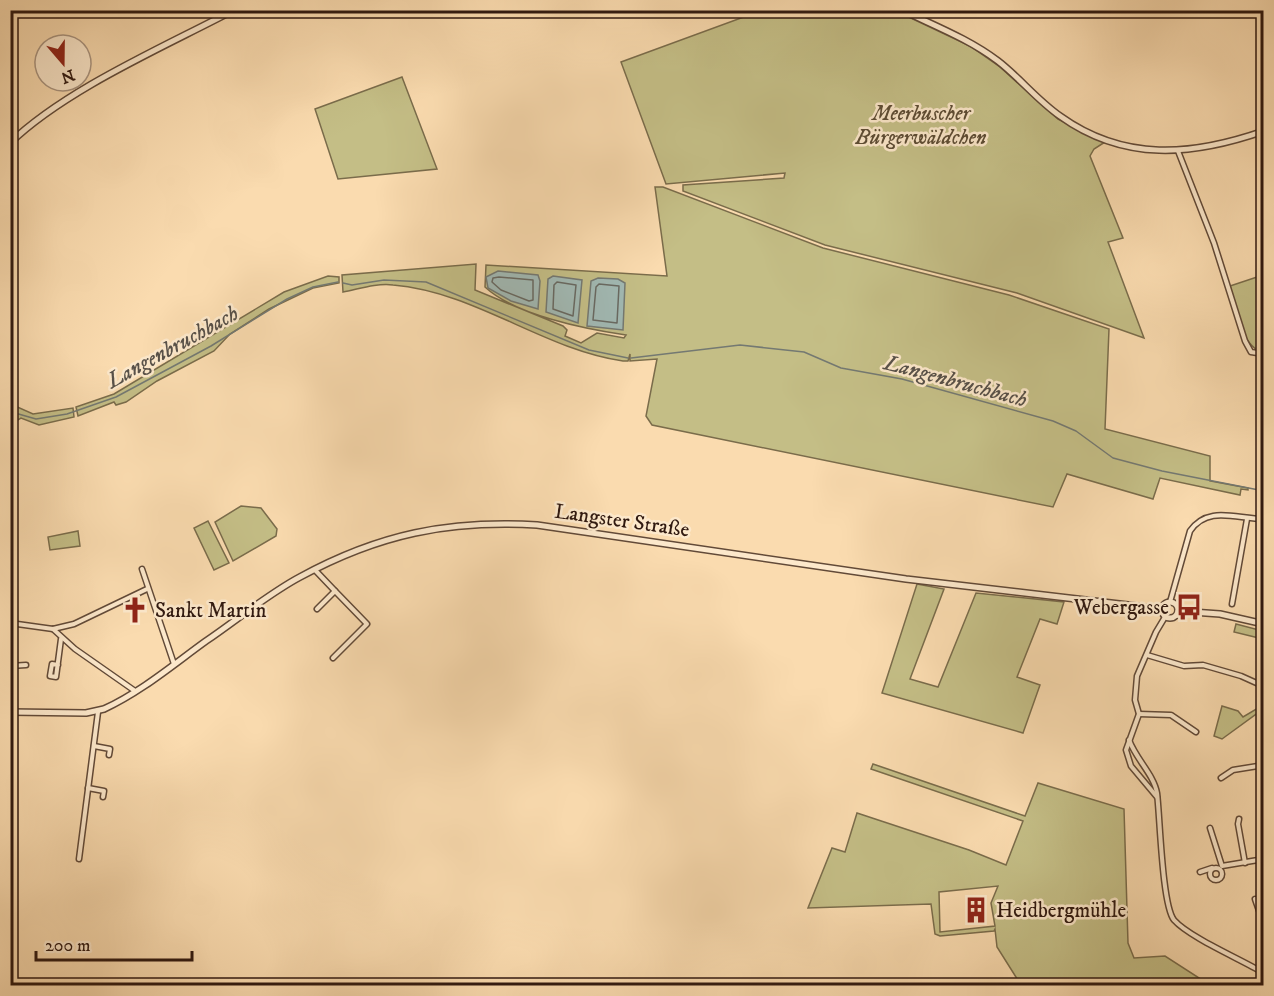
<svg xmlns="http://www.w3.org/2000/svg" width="1274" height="996" viewBox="0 0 1274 996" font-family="'IM FELL DW Pica',serif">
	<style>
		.green { fill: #c4be86; stroke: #7a6c4b; stroke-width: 1.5; fill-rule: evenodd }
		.water { fill: #a1b9b4; stroke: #747972; stroke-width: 1.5 }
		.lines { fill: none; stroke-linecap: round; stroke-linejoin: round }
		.shore { stroke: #686962; stroke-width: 1.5 }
		.stream { stroke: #747972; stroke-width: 1.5 }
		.minor-casing { stroke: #624a38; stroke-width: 7 }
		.tertiary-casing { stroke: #624a38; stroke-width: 8 }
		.minor { stroke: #fce8cb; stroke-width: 4 }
		.tertiary { stroke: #fce8cb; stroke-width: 5 }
		.labels { text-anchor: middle; stroke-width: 5; stroke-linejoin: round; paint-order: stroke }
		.park-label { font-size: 21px; font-style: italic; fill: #5c4b33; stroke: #fce8cb }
		.street-label { font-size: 21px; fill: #301910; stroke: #fce8cb }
		.poi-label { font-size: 21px; fill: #301910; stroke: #fce8cb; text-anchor: start }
		.water-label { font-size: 22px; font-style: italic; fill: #585149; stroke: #fce8cb }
	</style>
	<rect width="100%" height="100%" fill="#fadbaf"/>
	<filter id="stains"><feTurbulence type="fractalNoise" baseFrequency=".00333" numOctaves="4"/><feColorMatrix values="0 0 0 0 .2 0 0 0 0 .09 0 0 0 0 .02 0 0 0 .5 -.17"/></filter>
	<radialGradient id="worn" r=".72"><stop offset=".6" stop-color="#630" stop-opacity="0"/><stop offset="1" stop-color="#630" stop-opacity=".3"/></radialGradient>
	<g class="green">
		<polygon points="760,11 896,11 970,46 1000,67 1058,119 1105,142 1094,149 1090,156 1123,238 1108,242 1144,338 1017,293 825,245 683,191 683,185 784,178 785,173 666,184 621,62"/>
		<polygon points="402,77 437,169 338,179 315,109"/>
		<path d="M655,187H663L823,248L1009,295L1109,329L1105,429L1210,456V481L1248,488V490L1241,489L1240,495L1160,478L1153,499L1067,474L1053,507L652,425L646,416L657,359L630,361V354L628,361H623C542,349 476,292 393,285C376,283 359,289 343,292L342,275L476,264L475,290L563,326L567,330L565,336L581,343L597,333L624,338L626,335C585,329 515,315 485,287L486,265L667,276Z"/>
		<path d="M1263,275H1264L1263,352C1240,347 1236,306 1230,286Z"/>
		<polygon points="328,276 339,277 339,283 313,288 269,309 230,334 214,351 157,381 126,402 116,405 114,402 78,416 76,407 114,394 284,292"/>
		<polygon points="10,388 15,406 33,414 73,408 74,417 39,425 21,418 11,424 11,415 16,413 11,413"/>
		<polygon points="241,506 261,508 277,529 276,536 233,561 215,522"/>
		<polygon points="208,521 229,563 214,570 194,528"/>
		<polygon points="78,531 80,546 50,550 48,537"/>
		<polygon points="917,584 944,589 910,679 938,687 976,593 1064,602 1057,624 1040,619 1017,677 1040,685 1023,733 882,693"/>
		<polygon points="1236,624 1263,631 1263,639 1234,632"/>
		<polygon points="1263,705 1263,709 1222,739 1214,736 1222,706 1238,711 1243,717"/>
		<path d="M873,764L1025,816L1038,783L1124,809L1128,943L1134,958L1165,956L1210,985H1021L997,947L995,929L994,931L940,936L935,934L931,904L808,908L832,848L845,852L857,813L969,850L1006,865L1023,821L871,769ZM998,886L991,903L995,926L940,932L939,892Z"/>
	</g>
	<g class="water">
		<polygon points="498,271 538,275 540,281 538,309 511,301 488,288 486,277"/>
		<polygon points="553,276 582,280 578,323 546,312 548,279"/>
		<polygon points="598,278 618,279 625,283 623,330 587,326 591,281"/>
	</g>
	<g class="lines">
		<g class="shore">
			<polygon points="499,277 533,280 533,300 529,301 501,290 492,282 493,278"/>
			<polygon points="557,282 576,285 573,316 553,309 554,285"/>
			<polygon points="599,284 619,286 617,323 593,320 596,287"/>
		</g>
		<g class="stream">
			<polyline points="343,283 352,285 384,280 426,282 589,350 628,358"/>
			<polyline points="631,358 740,345 804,352 841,368 902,379 1053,421 1076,431 1113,458 1162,471 1264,491"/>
			<polyline points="15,413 36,419 67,414 116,397 211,346 287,299 313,287 338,282"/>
			<polyline points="10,414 11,414"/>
		</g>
		<g class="minor-casing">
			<g id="minor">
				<polyline points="1178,151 1214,243 1245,341 1251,352 1264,354"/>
				<polyline points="142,569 174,664"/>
				<polyline points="315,570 335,591 317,609"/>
				<path d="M1170,602L1190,531C1208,505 1236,519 1264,519"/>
				<polyline points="1232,604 1247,519"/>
				<polyline points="10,623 53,629 74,624 147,589"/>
				<polyline points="53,629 75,649 135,691"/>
				<polyline points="1147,655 1184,666 1203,665 1241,676 1261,685"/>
				<polyline points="333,658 367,624 335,591"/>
				<polyline points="58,665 52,664 50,676 56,677 61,639"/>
				<polyline points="10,666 26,665"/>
				<polyline points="1139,714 1171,715 1196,732"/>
				<path d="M1129,740C1136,759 1154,775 1157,793C1160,817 1162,905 1174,920C1189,937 1240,959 1262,972"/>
				<polyline points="94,746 110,749 109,755"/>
				<polyline points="1221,778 1233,770 1264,765"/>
				<polyline points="88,788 104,791 103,797"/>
				<polyline points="1157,797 1131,766 1126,750 1139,714 1135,700 1137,676 1156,632 1165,617"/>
				<polyline points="1262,816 1264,833"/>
				<polyline points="1239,819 1238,824 1245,863"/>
				<polyline points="1210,828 1222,866 1264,859"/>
				<polyline points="79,859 98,712"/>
				<circle cx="1216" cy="874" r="6"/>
				<polyline points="1200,872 1212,868"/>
				<polyline points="1255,899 1264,925"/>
			</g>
		</g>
		<g class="tertiary-casing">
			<g id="tertiary">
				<path d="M902,10C935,26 969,39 998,61C1020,78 1037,100 1060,116C1124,162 1192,156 1264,131"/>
				<path d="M10,143C66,89 164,47 234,10"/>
				<circle cx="1170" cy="610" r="8"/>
				<polyline points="1178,611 1220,614 1264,624"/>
				<path d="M10,712L86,713L104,709C141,692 174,664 206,641C237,620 268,594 300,577C379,534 448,520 537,525L906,579L1162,609"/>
				<polyline points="1264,970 1260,978 1264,983"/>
			</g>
		</g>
		<use href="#minor" class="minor"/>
		<use href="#tertiary" class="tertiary"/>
	</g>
	<defs>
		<g id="bus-bare" transform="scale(2.07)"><path d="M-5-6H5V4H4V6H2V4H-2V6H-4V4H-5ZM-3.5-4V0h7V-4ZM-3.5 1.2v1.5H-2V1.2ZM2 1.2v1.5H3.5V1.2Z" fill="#8f2418" stroke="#fce8cb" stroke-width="2.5" paint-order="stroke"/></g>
		<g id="church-bare" transform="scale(2.07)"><path d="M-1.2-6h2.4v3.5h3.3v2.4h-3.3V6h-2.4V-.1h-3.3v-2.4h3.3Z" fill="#8f2418" stroke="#fce8cb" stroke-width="2.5" paint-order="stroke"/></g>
		<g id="building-bare" transform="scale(2.07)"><path d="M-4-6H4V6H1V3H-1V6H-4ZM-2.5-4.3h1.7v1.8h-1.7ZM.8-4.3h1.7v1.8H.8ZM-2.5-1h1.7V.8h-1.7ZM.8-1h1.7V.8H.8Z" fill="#8f2418" stroke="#fce8cb" stroke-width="2.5" paint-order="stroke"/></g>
	</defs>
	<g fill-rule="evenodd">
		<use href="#bus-bare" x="1189" y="607"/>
		<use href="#church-bare" x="135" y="610"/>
		<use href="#building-bare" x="976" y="910"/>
	</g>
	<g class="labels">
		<g class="park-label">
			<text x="921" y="120">Meerbuscher<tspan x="921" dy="24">Bürgerwäldchen</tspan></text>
		</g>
		<g class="street-label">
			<text transform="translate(622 520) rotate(8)" y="7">Langster Straße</text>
		</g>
		<g class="poi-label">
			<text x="1169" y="614" text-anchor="end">Webergasse</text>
			<text x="155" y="617">Sankt Martin</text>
			<text x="996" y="917">Heidbergmühle</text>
		</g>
		<g class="water-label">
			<text transform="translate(172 346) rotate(-29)" y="8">Langenbruchbach</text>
			<text transform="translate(956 380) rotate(15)" y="8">Langenbruchbach</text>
		</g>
	</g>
	<rect width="1274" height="996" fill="none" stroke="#fadbaf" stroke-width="36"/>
	<rect x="12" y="12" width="1250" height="972" fill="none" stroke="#301910" stroke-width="3"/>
	<rect x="18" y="18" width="1238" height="960" fill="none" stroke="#301910" stroke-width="1.5"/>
	<g transform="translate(63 63) rotate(160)"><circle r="28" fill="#fce8cb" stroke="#aa9580" stroke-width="1.5"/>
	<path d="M0-4.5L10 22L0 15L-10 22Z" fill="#8f2418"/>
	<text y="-9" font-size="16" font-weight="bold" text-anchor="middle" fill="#301910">N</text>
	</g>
	<path d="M36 951v9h156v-9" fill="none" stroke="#301910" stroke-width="3"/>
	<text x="45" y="951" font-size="18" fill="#301910" stroke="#fce8cb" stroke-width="4.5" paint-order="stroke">200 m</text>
	<rect width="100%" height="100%" filter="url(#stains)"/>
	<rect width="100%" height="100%" fill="url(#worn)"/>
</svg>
